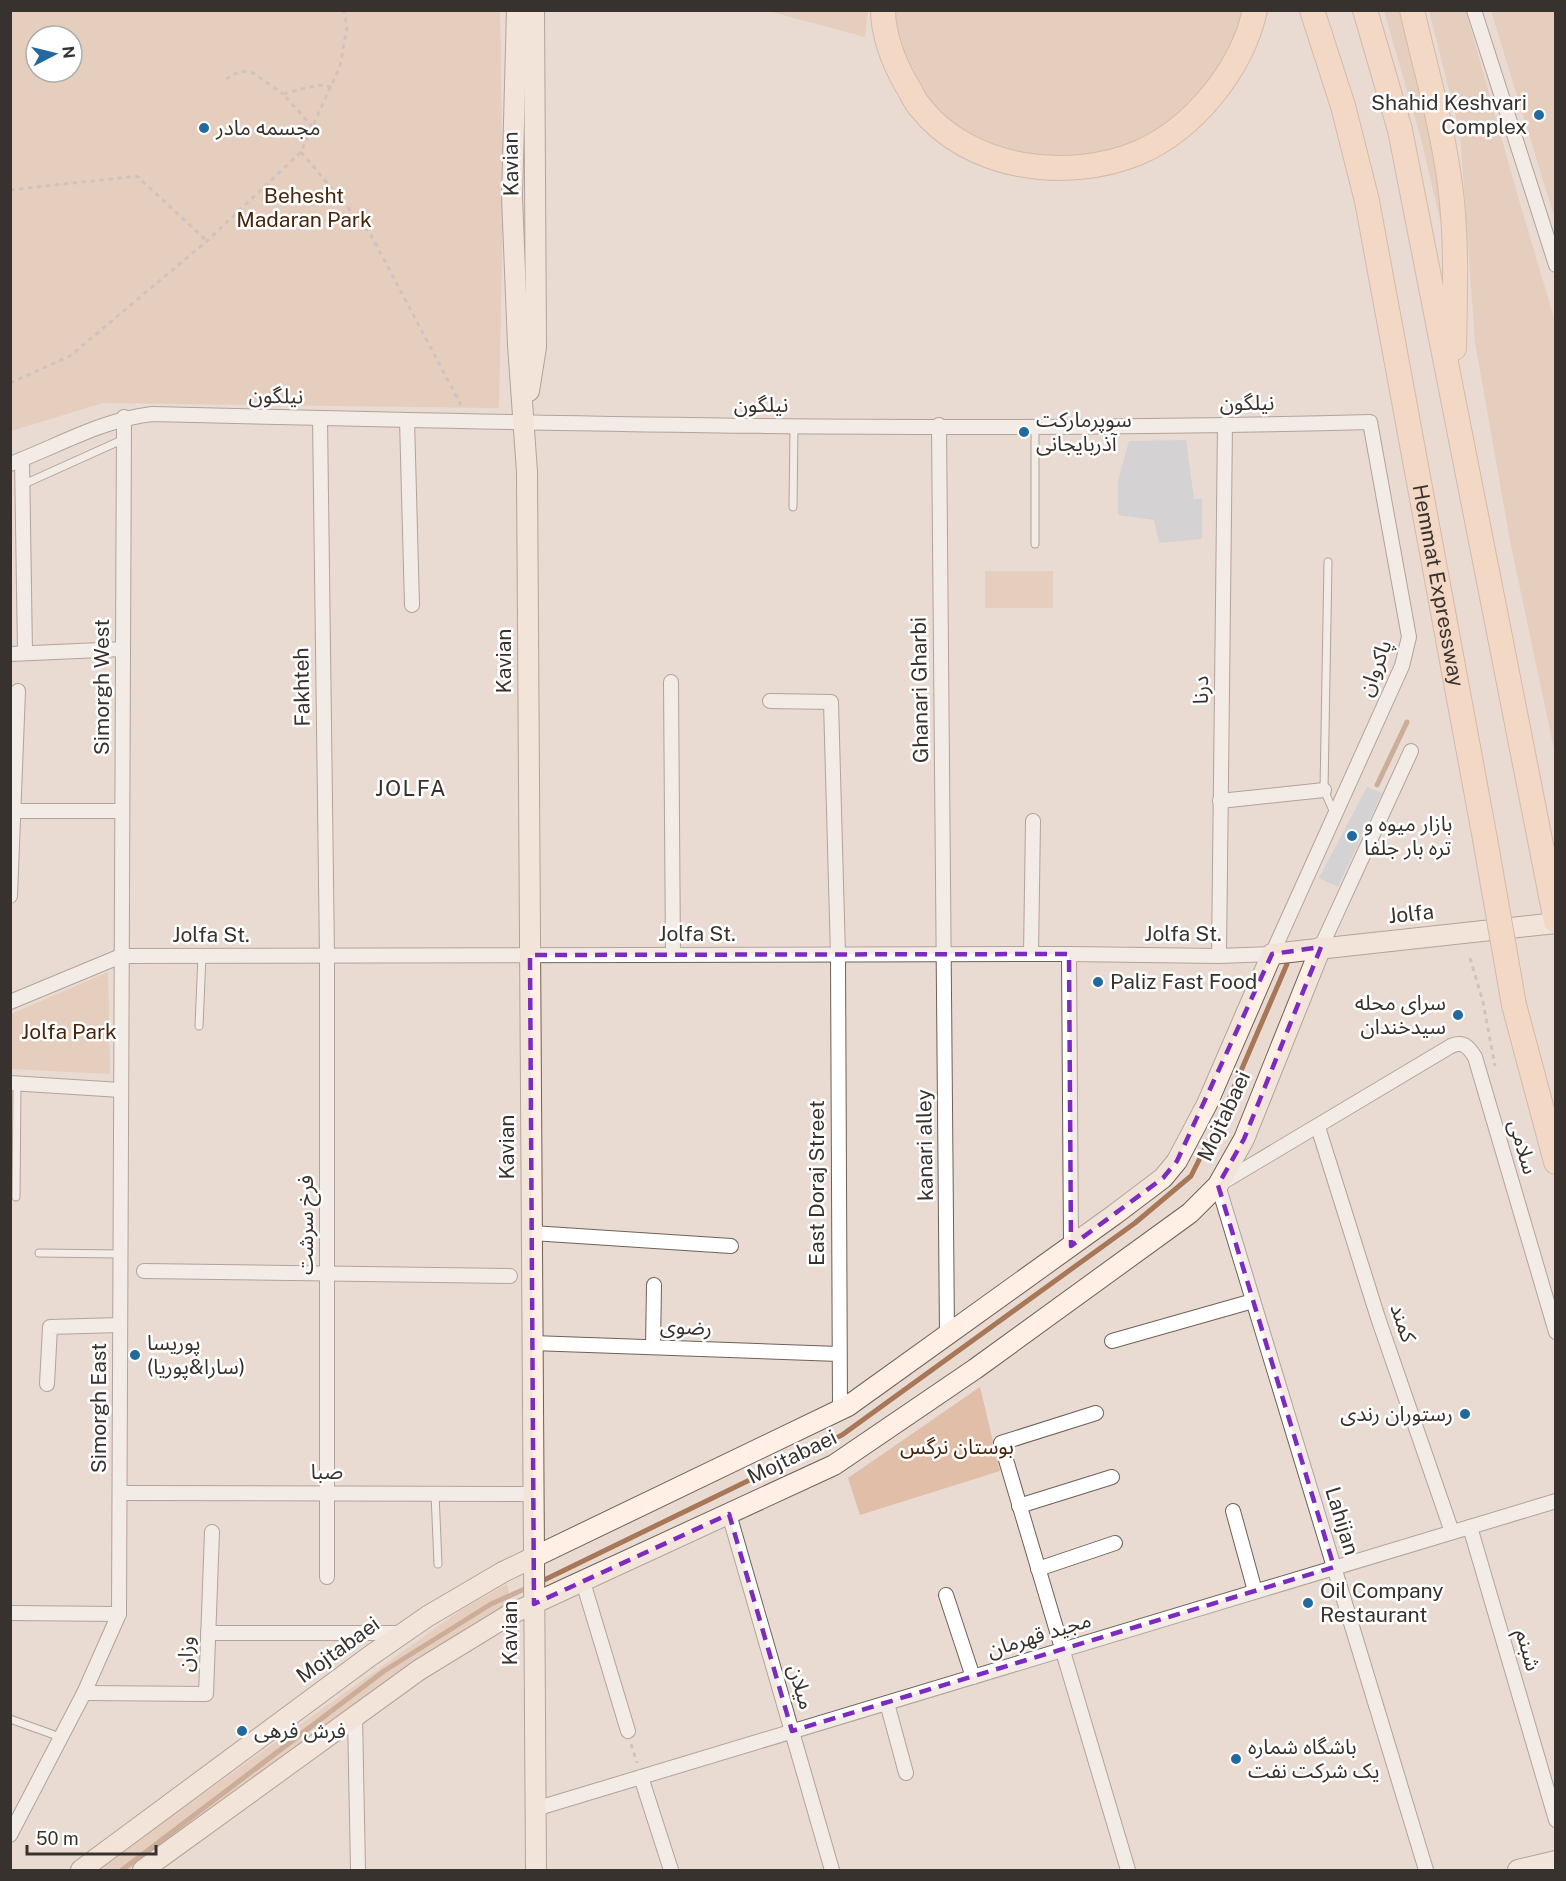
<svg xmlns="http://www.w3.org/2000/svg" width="1566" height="1881" viewBox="0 0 1566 1881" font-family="'Public Sans','Noto Sans Arabic',sans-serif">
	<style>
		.green { fill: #e0bea7; fill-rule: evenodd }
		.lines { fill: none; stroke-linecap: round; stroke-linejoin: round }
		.stream { stroke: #a77758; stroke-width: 5 }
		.building { fill: #bbc8d2 }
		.service-casing { stroke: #6e6159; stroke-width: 9 }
		.minor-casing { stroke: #6e6159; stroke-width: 16 }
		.secondary-casing { stroke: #6e6159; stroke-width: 22 }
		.trunk-casing { stroke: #b9947c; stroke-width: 26 }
		.path { stroke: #b3a79f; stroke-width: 3; stroke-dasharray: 4.5 4.5; stroke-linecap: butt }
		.service { stroke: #fff; stroke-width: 7 }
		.minor { stroke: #fff; stroke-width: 14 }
		.secondary { stroke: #ffefe4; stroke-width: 20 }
		.trunk { stroke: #fed4b8; stroke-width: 24 }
		.trunk-bridge-casing { stroke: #b9947c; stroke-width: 26; stroke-linecap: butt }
		.trunk-bridge { stroke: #fed4b8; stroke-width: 24 }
		.marked { fill: none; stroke: #7b2cbf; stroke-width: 4.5; stroke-dasharray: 12 8; stroke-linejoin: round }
		.poi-dot { fill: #22699d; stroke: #fff; stroke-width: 2 }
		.labels { text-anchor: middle; stroke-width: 5; stroke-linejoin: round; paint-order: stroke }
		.poi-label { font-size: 21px; fill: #38322e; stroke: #fff; text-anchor: start }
		.street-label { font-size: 21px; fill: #38322e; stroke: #fff }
		.park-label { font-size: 21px; fill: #47260c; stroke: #fff }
		.neighbourhood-label { font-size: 22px; letter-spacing: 1.5px; fill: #38322e; stroke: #fff }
	</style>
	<rect width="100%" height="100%" fill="#eadbd2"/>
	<g class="green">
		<path d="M11,11H500L503,202L499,408L103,403L11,431ZM36,36H72V72H36Z"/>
		<polygon points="768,11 868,11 865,37"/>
		<polygon points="894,11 1248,11 1210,87 1146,141 1089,159 1020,157 956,129 915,86 903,53"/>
		<polygon points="1384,11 1400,11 1431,127 1447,250 1421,139"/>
		<polygon points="1429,11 1466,11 1518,197 1555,321 1555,754 1510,541 1475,342 1460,133"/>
		<polygon points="1491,11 1555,11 1555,219"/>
		<rect x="985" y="571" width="68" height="37"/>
		<polygon points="108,972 110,1074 11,1069 11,1014"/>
		<polygon points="980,1387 1000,1471 860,1515 848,1478"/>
		<polygon points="507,1584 512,1605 287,1755 129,1870 96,1870 461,1610"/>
	</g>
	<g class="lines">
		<g class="stream">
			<polyline points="1377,785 1407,722"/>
			<polyline points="538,1583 842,1435 1135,1223 1191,1176 1225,1108 1287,964"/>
			<polyline points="122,1870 384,1671 491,1604 529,1587"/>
		</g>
	</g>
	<g class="building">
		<polygon points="1186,440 1194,499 1202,499 1202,539 1159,543 1154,520 1118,515 1118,481 1129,441"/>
		<polygon points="1367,787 1382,793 1338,887 1319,878"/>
	</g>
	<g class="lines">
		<g class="service-casing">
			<g id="service">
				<polyline points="1035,425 1035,544"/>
				<polyline points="22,485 124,439"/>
				<polyline points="793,507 794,426"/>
				<polyline points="1328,562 1324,790 1335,815"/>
				<polyline points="199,1026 202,956"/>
				<polyline points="16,1197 17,1084"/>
				<polyline points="39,1253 120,1254"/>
				<polyline points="435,1493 438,1564"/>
				<polyline points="10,1719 60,1737"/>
			</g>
		</g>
		<g class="minor-casing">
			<g id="minor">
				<polyline points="1474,10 1556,265"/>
				<polyline points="320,418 327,956 327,1577"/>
				<polyline points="407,420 412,605"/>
				<polyline points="939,425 947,1335"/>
				<polyline points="22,460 25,653"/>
				<path d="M10,464C58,446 101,420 152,414C558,424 964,433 1370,422L1409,637L1402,666L1272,954L1219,956L1069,954L121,956L10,1002"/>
				<polyline points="10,654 123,649"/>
				<polyline points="671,682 673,955"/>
				<polyline points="770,701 831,702 838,955 840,1410"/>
				<polyline points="1220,801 1324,790"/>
				<polyline points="10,811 122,811"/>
				<polyline points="10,896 18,691"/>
				<polyline points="1321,947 1411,751"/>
				<polyline points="1031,954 1033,821"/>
				<polyline points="1069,954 1071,1246"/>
				<polyline points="1219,956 1225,424"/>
				<polyline points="10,1083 121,1090"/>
				<polyline points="1318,1127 1378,1318 1452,1532"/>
				<polyline points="532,1233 731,1246"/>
				<polyline points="144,1271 510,1276"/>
				<polyline points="1112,1341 1253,1301"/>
				<polyline points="532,1343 839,1354"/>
				<polyline points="653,1347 654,1285"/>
				<polyline points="47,1384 50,1327 120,1325"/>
				<polyline points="1096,1413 1001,1443 1128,1870"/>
				<polyline points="120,1493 533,1494"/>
				<polyline points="1019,1506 1112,1477"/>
				<polyline points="1233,1511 1255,1591"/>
				<polyline points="729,1514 832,1870"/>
				<polyline points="1470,1527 1556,1820"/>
				<polyline points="1038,1569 1115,1543"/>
				<polyline points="583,1582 628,1731"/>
				<polyline points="946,1595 973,1677"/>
				<polyline points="10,1613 119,1614"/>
				<polyline points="208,1633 402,1633"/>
				<polyline points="84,1693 206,1694 212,1532"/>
				<polyline points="887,1703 906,1773"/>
				<polyline points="355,1716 358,1870"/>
				<polyline points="641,1777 671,1870"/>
				<polyline points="535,1809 1556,1501"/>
				<polyline points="10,1835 84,1693 119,1614 124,417"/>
				<path d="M1426,1870L1218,1185L1451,1046C1463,1041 1468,1046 1475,1057L1556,1332"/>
			</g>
		</g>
		<g class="secondary-casing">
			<g id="secondary">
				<polyline points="517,10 512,197 518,345 527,472 536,1870"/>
				<polyline points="529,391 536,347 534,10"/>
				<polyline points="81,1870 370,1656 428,1616 503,1572 848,1406 1114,1215 1163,1178 1177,1161 1207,1104 1272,954 1556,923"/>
				<polyline points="143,1870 419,1670 509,1615 834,1465 975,1369 1190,1213 1218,1185 1244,1139 1321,947"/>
				<polyline points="1518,1870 1556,1861"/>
			</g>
		</g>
		<g class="trunk-casing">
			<g id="trunk">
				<path d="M883,10C883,35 894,63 906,84C911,91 914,101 920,107C969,170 1068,182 1138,153C1194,129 1242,69 1255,10"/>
				<path id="s1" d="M1312,10L1343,106L1367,201L1485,839"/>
				<polyline points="1365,10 1400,130 1556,921"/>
				<path d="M1412,10C1426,71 1444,131 1451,193C1457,245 1455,296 1454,348"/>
				<polyline points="1514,1005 1556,1162"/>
			</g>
		</g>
		<g class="path">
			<polyline points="226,79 240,71 253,73 283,94"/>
			<polyline points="313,127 283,94 318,85 331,87"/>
			<polyline points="301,152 371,235 461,405"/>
			<polyline points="10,190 137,176 207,241"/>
			<polyline points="10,383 70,356 207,241 301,152 340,66 347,28 344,10"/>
			<polyline points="1470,958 1483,1002 1495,1066"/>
			<polyline points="631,1744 637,1763"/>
		</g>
		<use href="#service" class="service"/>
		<use href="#minor" class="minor"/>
		<use href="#secondary" class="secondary"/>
		<use href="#trunk" class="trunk"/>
		<g class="trunk-bridge-casing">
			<polyline id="trunk-bridge" points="1485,839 1514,1005"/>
		</g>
		<use href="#trunk-bridge" class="trunk-bridge"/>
	</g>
	<path d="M0 0H1566V1881H0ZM1321,947L1244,1139L1218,1185L1334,1567L792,1731L729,1514L534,1604L530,955L1069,954L1071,1246L1163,1178L1177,1161L1272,954Z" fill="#eadbd2" fill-opacity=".55" fill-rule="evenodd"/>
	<path class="marked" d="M1321,947L1244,1139L1218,1185L1334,1567L792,1731L729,1514L534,1604L530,955L1069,954L1071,1246L1163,1178L1177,1161L1272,954Z"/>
	<g class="poi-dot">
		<circle cx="1539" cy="115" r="6"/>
		<circle cx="204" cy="128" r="6"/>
		<circle cx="1024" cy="432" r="6"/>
		<circle cx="1352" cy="836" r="6"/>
		<circle cx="1098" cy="982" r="6"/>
		<circle cx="1458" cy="1015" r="6"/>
		<circle cx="135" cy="1355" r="6"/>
		<circle cx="1465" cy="1414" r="6"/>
		<circle cx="1308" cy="1603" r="6"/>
		<circle cx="242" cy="1731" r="6"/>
		<circle cx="1236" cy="1759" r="6"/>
	</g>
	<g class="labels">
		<g class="poi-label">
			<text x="1527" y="110" text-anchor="end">Shahid Keshvari<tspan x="1527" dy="24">Complex</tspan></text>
			<text x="216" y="135">مجسمه مادر</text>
			<text x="1036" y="427">سوپرمارکت<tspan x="1036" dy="24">آذربایجانی</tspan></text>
			<text x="1364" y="831">بازار میوه و<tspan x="1364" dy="24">تره بار جلفا</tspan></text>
			<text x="1110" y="989">Paliz Fast Food</text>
			<text x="1446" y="1010" text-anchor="end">سرای محله<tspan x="1446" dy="24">سیدخندان</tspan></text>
			<text x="147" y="1350">پوریسا<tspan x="147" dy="24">(سارا&amp;پوریا)</tspan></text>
			<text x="1453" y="1421" text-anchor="end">رستوران رندی</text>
			<text x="1320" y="1598">Oil Company<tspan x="1320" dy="24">Restaurant</tspan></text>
			<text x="254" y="1738">فرش فرهی</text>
			<text x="1248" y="1754">باشگاه شماره<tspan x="1248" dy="24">یک شرکت نفت</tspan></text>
		</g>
		<g class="street-label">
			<text transform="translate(511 164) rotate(-91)" y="7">Kavian</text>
			<text transform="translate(276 396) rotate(1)" y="7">نیلگون</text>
			<text x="1247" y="410">نیلگون</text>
			<text x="761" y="412">نیلگون</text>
			<text dy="7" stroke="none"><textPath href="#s1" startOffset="590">Hemmat Expressway</textPath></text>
			<text transform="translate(504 661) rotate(-90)" y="7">Kavian</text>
			<text transform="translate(1375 668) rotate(-69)" y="7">پاکروان</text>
			<text transform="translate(102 687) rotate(-90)" y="7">Simorgh West</text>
			<text transform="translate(302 687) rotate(-91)" y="7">Fakhteh</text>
			<text transform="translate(920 690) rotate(-91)" y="7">Ghanari Gharbi</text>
			<text transform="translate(1201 690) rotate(-89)" y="7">درنا</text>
			<text transform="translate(1411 914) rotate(-6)" y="7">Jolfa</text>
			<text x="697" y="941">Jolfa St.</text>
			<text x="1183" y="941">Jolfa St.</text>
			<text x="211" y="942">Jolfa St.</text>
			<text transform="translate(1224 1116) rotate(-65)" y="7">Mojtabaei</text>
			<text transform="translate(925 1145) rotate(-91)" y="7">kanari alley</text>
			<text transform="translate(507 1147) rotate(-90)" y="7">Kavian</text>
			<text transform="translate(1523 1147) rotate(74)" y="7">سلامی</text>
			<text transform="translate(817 1183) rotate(-90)" y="7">East Doraj Street</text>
			<text transform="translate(306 1225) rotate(-90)" y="7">فرخ سرشت</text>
			<text transform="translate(1403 1323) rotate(71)" y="7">کمند</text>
			<text transform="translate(686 1327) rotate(2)" y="7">رضوی</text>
			<text transform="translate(99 1408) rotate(-90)" y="7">Simorgh East</text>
			<text transform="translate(792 1457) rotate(-26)" y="7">Mojtabaei</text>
			<text x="327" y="1479">صبا</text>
			<text transform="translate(1342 1521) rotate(73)" y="7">Lahijan</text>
			<text transform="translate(510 1633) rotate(-90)" y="7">Kavian</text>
			<text transform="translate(1039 1635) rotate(-17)" y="7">مجید قهرمان</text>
			<text transform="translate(338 1650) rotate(-36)" y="7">Mojtabaei</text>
			<text transform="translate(1528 1650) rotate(74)" y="7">شبنم</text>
			<text transform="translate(186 1654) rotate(-88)" y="7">وزان</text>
			<text transform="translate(801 1687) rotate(74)" y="7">میلان</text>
		</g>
		<g class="park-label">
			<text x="304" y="203">Behesht<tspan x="304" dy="24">Madaran Park</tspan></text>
			<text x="69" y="1039">Jolfa Park</text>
			<text x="957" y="1454">بوستان نرگس</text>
		</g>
		<g class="neighbourhood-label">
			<text x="411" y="796">JOLFA</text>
		</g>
	</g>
	<rect width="1566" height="1881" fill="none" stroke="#38322e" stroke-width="24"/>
	<g transform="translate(54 54) rotate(83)"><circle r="28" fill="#ffffff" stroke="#afadab" stroke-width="1.5"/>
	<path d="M0-4.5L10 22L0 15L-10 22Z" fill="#22699d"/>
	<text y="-9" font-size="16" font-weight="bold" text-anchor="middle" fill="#38322e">N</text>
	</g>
	<path d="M27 1845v9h129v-9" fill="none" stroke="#38322e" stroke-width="3"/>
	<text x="36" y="1845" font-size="18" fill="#38322e" stroke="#ffffff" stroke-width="4.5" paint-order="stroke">50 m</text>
</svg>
